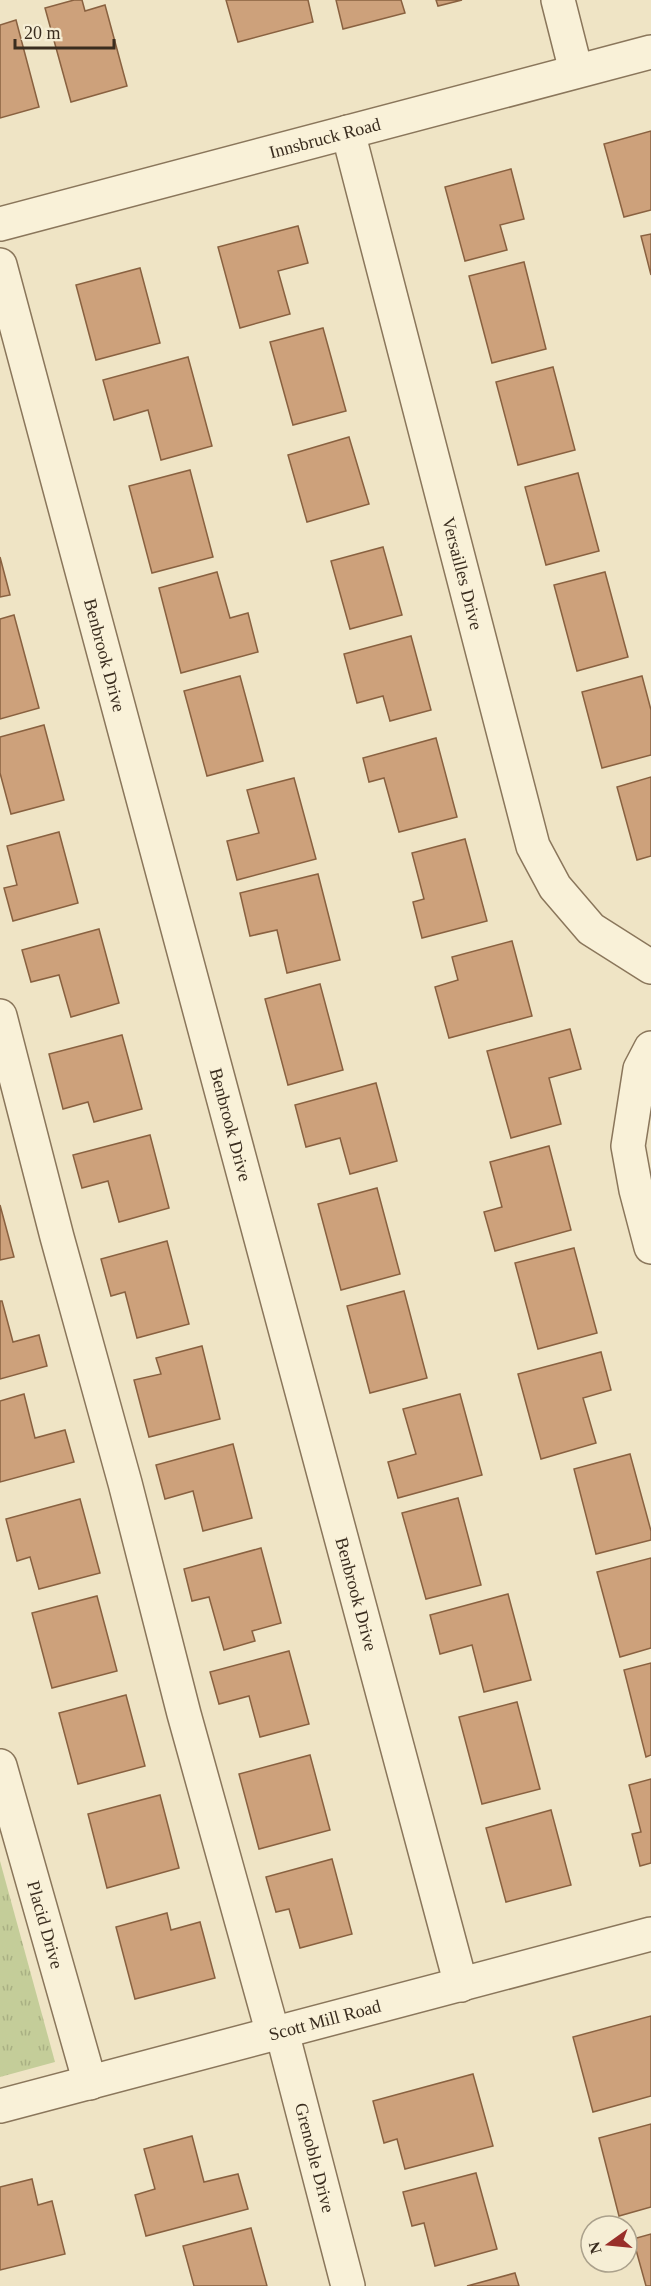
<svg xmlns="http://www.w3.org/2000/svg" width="651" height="2286" viewBox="0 0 651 2286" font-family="Georgia,serif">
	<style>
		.grass { fill: url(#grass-tufts) }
		.building { fill: #cda17b; stroke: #896140; stroke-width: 1.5 }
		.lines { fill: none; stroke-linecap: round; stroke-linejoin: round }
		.minor-casing { stroke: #8a765b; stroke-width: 36 }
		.minor { stroke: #f9f1d8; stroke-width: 33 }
		.labels { text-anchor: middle; stroke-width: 4.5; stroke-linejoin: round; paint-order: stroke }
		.street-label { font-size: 18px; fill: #3a2d1f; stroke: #f6eed5 }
	</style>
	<defs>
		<pattern id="grass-tufts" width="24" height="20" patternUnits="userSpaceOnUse" patternTransform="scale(1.5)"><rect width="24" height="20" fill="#c4cd99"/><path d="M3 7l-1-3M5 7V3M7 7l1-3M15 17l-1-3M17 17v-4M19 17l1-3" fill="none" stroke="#a9b083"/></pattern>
	</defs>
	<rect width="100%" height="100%" fill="#efe4c5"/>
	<polygon class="grass" points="0,1861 55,2062 0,2077"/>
	<g class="building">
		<polygon points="74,0 82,0 85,11 105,5 127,86 71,102 45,8"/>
		<polygon points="226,0 308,0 313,22 238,42"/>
		<polygon points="336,0 401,0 405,13 343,29"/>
		<polygon points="436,0 462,0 438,6"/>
		<polygon points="16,20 39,107 0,118 0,25"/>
		<polygon points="651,131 651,210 624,217 604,144"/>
		<polygon points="511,169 524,219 500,225 507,250 465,261 445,187"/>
		<polygon points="298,226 308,263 278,271 290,314 240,328 218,247"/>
		<polygon points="651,234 651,275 641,236"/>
		<polygon points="524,262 546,349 492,363 469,276"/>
		<polygon points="140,268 160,343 96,360 76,285"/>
		<polygon points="323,328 346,411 293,425 270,342"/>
		<polygon points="188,357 212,446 161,460 148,410 114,420 103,380"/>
		<polygon points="553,367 575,450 518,465 496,382"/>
		<polygon points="349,437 369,504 307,522 288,455"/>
		<polygon points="190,470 213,557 152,573 129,486"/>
		<polygon points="578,473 599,551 546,565 525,487"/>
		<polygon points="383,547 402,615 350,629 331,561"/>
		<polygon points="0,557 10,595 0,597"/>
		<polygon points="217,572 230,618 248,613 258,652 181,673 159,588"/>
		<polygon points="605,572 628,657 577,671 554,585"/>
		<polygon points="14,615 39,708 0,719 0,619"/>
		<polygon points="411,636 431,710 390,721 383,696 357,703 344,654"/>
		<polygon points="240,676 263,761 207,776 184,691"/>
		<polygon points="642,676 651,710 651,755 602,768 582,692"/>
		<polygon points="44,725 64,800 11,814 0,773 0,737"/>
		<polygon points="436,738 457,817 399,832 384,778 369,782 363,758"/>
		<polygon points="651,777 651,856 637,860 617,787"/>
		<polygon points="294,778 316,859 237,880 227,841 259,833 247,790"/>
		<polygon points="59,832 78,903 13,921 4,888 17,885 7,846"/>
		<polygon points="465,839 487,921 422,938 413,902 424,899 412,853"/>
		<polygon points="318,874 340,960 287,973 277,930 250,936 240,893"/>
		<polygon points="99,929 119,1003 71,1017 59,975 31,982 22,950"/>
		<polygon points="512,941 532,1016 449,1038 435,987 458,980 452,957"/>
		<polygon points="320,984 343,1070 288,1085 265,999"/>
		<polygon points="570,1029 581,1069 549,1078 561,1124 511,1138 487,1051"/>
		<polygon points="122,1035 142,1109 94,1122 88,1102 63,1109 49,1054"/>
		<polygon points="376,1083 397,1161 350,1174 340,1138 306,1147 295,1105"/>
		<polygon points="150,1135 169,1208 119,1222 108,1181 82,1188 73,1155"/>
		<polygon points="549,1146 571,1230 495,1251 484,1212 502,1207 490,1162"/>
		<polygon points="377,1188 400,1274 341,1290 318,1204"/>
		<polygon points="0,1205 14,1257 0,1260"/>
		<polygon points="167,1241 189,1324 137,1338 125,1292 111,1296 101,1259"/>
		<polygon points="574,1248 597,1333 538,1349 515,1263"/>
		<polygon points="404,1291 427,1378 370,1393 347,1306"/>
		<polygon points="0,1301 2,1301 13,1342 39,1335 47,1366 0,1379"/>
		<polygon points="202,1346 220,1419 149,1437 134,1380 161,1374 156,1358"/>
		<polygon points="601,1352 611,1390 583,1398 596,1443 541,1459 518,1374"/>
		<polygon points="24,1394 35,1438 65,1430 74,1462 0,1482 0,1401"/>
		<polygon points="460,1394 482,1475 398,1498 388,1462 416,1454 403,1409"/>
		<polygon points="233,1444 252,1518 203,1531 193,1491 165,1499 156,1465"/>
		<polygon points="630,1454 651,1531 651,1540 596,1554 574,1469"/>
		<polygon points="458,1498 481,1585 426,1599 402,1513"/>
		<polygon points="80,1499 100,1573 39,1589 30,1557 17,1561 6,1519"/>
		<polygon points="261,1548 281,1623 252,1631 255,1641 224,1650 209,1597 192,1601 184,1569"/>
		<polygon points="651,1558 651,1648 620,1657 597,1572"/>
		<polygon points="508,1594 531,1680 484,1692 472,1645 440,1654 430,1615"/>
		<polygon points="97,1596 117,1671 52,1688 32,1613"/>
		<polygon points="289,1651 309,1724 260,1737 249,1696 219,1704 210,1672"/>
		<polygon points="651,1663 651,1755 646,1757 624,1670"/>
		<polygon points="126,1695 145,1766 78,1784 59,1713"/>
		<polygon points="517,1702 540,1789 482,1804 459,1717"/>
		<polygon points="310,1755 330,1830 259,1849 239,1774"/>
		<polygon points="651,1779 651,1863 640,1866 632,1834 641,1832 629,1785"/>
		<polygon points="160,1795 179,1868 107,1888 88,1814"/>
		<polygon points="551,1810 571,1885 506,1902 486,1828"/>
		<polygon points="332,1859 352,1934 300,1948 289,1909 276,1912 266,1877"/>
		<polygon points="167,1913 171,1930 200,1922 215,1978 135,1999 116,1927"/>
		<polygon points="651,2016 651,2096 593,2112 573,2037"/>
		<polygon points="473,2074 493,2146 405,2169 397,2139 384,2143 373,2101"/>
		<polygon points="651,2124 651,2207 619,2216 599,2138"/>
		<polygon points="192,2136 204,2182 238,2174 248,2209 146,2236 135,2195 155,2189 144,2149"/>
		<polygon points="476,2173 497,2249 435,2266 424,2223 412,2226 403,2192"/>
		<polygon points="32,2179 38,2205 52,2201 65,2254 0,2270 0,2187"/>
		<polygon points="251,2228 267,2286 194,2286 183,2246"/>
		<polygon points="651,2234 651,2286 646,2286 633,2239"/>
		<polygon points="515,2273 519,2286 467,2286"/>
	</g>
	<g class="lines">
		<g class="minor-casing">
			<g id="minor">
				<polyline points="558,0 576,71"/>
				<path id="s1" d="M348,132L533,846L555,887L591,929L651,967"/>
				<path id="s2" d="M0,224L651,52"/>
				<path id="s3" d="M0,265L461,1985"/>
				<polyline points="0,1016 57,1237 125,1483 184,1714 273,2034"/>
				<polyline points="651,1048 640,1069 628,1146 636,1190 651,1247"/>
				<path id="s4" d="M0,1766L90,2083"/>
				<path id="s5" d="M282,2032L348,2286"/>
				<path id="s6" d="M0,2106L651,1934"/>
			</g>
		</g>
		<use href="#minor" class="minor"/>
	</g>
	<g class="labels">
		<g class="street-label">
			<text dy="6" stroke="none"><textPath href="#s2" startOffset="336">Innsbruck Road</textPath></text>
			<text dy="6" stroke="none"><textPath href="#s1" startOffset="456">Versailles Drive</textPath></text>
			<text dy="6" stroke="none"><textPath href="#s3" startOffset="404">Benbrook Drive</textPath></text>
			<text dy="6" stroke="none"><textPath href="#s3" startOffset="890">Benbrook Drive</textPath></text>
			<text dy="6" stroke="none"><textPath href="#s3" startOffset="1376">Benbrook Drive</textPath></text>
			<text dy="6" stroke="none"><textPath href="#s4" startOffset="165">Placid Drive</textPath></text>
			<text dy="6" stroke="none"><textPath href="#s6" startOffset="336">Scott Mill Road</textPath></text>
			<text dy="6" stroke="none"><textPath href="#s5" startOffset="130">Grenoble Drive</textPath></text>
		</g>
	</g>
	<g transform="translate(609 2244) rotate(255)"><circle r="28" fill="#f6eed5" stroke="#aba18c" stroke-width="1.5"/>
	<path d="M0-4.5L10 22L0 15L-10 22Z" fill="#992f2a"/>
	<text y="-9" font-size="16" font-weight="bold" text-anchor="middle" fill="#3a2d1f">N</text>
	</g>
	<path d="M15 39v9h99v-9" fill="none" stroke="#3a2d1f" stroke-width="3"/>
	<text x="24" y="39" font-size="18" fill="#3a2d1f" stroke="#f6eed5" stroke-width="4.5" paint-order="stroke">20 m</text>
</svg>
